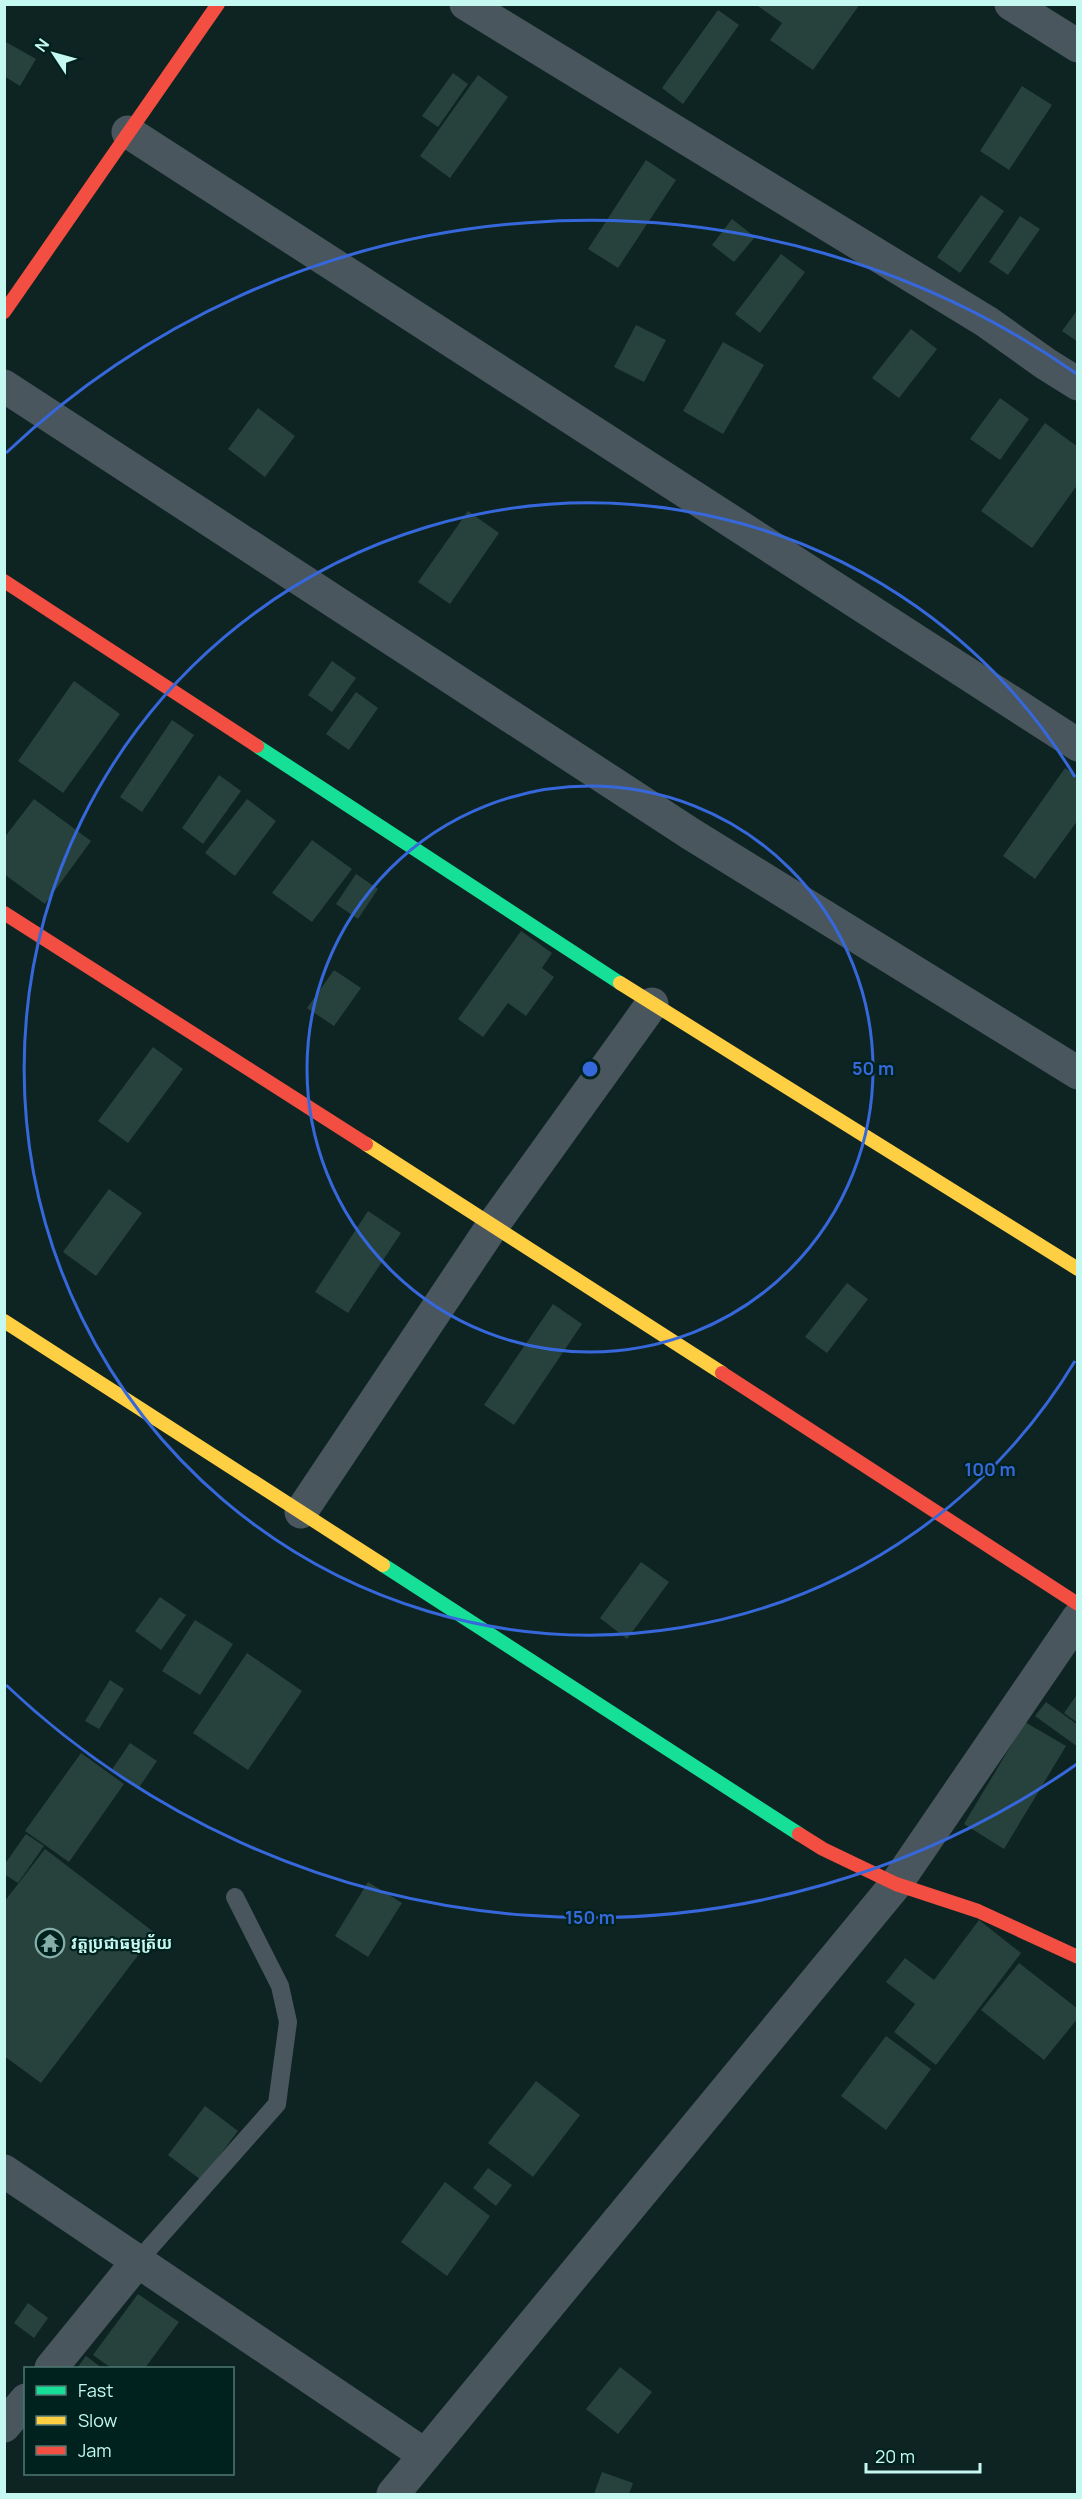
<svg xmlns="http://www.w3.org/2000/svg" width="1082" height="2499" viewBox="0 0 1082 2499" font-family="Manrope,'Noto Sans Khmer',sans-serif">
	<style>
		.building { fill: #27413c }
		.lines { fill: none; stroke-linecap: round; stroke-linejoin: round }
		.lane { stroke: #4a565e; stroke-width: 18 }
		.street { stroke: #4a565e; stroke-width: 33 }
		.fast { stroke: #16e098; stroke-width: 14 }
		.slow { stroke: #ffcf43; stroke-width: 14 }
		.jam { stroke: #f24e42; stroke-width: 14 }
		.ring { fill: none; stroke: #3668dc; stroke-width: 3 }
		.labels { text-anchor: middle; stroke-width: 4.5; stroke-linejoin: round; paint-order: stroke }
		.poi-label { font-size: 16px; font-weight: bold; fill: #c5f8f1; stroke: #00221f; text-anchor: start }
		.centre { fill: #3668dc; stroke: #00221f; stroke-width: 3 }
		.ring-label { font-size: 18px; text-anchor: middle; font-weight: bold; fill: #3668dc; stroke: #00221f; stroke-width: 4.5; stroke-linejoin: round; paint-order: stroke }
	</style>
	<rect width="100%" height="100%" fill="#0e2422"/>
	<g class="building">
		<polygon points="755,4 860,4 813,70 770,40 782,23"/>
		<polygon points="718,10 739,25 683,104 662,88"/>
		<polygon points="4,41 36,59 20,86 4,76"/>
		<polygon points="453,73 468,84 438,127 422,116"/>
		<polygon points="478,75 508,97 450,178 420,156"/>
		<polygon points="1022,86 1052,105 1009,170 980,151"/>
		<polygon points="646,160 676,180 618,268 588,249"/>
		<polygon points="981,195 1004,211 960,273 937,257"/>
		<polygon points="1020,216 1040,229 1008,275 989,262"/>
		<polygon points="732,219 755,237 734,262 712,245"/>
		<polygon points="781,254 805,272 760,333 735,314"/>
		<polygon points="1078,309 1078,342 1062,331"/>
		<polygon points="636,325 666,340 644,382 614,367"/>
		<polygon points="911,329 937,349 899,398 872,378"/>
		<polygon points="723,342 764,365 723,434 683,411"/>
		<polygon points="1000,398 1029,419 1000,460 970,439"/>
		<polygon points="258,408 295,436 265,477 228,449"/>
		<polygon points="1045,423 1078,447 1078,484 1032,548 981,511"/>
		<polygon points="468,511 499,533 450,604 418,582"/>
		<polygon points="332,661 356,678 332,712 308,695"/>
		<polygon points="74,681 120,714 63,793 18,761"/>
		<polygon points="356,692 378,708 349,750 326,734"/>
		<polygon points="172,720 194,735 142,812 120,797"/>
		<polygon points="1065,768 1078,777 1078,820 1035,879 1003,856"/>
		<polygon points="219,775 241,791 203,844 182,828"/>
		<polygon points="34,799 91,841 45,904 4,874 4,838"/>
		<polygon points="247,799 276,821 235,876 205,853"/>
		<polygon points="312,840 352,869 312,922 272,893"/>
		<polygon points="356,874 378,889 358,919 336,904"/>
		<polygon points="521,931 552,953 542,968 554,977 526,1016 508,1003 483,1037 458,1019"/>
		<polygon points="334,970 361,988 334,1026 307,1008"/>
		<polygon points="153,1047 183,1069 128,1143 98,1121"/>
		<polygon points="109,1189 142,1213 96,1276 63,1252"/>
		<polygon points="368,1211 401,1233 348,1313 315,1292"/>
		<polygon points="847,1283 868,1299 827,1353 805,1337"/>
		<polygon points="553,1304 582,1324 514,1425 484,1405"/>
		<polygon points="641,1562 669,1582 627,1639 600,1618"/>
		<polygon points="160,1597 186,1615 161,1650 135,1631"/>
		<polygon points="195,1620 233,1644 200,1695 162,1671"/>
		<polygon points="247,1653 302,1691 248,1770 193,1733"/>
		<polygon points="110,1680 124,1689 99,1729 85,1721"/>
		<polygon points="1078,1693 1078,1723 1064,1713"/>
		<polygon points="1046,1702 1078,1725 1078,1747 1035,1716"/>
		<polygon points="1025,1722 1066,1746 1004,1849 964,1824"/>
		<polygon points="130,1743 157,1761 138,1789 111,1771"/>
		<polygon points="81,1753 124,1784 69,1862 25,1831"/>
		<polygon points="26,1834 44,1846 18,1883 4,1874 4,1865"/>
		<polygon points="45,1849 155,1933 41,2083 4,2056 4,1902"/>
		<polygon points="368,1882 402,1903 368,1957 335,1936"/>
		<polygon points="979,1920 1021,1953 936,2065 894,2032 915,2004 886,1982 905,1958 934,1980"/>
		<polygon points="1019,1963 1078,2009 1078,2018 1044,2060 981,2010"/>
		<polygon points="886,2036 931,2069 886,2130 841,2096"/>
		<polygon points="536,2081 580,2115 533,2177 488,2143"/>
		<polygon points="205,2106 238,2131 201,2180 168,2155"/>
		<polygon points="488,2168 512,2185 496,2206 473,2188"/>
		<polygon points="445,2182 490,2216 447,2276 401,2242"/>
		<polygon points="138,2294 179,2322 145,2368 111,2368 93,2355"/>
		<polygon points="28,2303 48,2318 34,2338 14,2323"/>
		<polygon points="86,2356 102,2368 77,2368"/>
		<polygon points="620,2367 652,2392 618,2434 586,2409"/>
		<polygon points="602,2472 633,2483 629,2494 594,2494"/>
	</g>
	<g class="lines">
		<polyline class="lane" points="138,2261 277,2104 288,2022 280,1986 235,1897"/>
		<g class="street">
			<polyline points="466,4 987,322 1046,364 1078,384"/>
			<polyline points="1011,4 1078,46"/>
			<polyline points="128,132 1078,745"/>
			<polyline points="4,386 691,834 1078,1073"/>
			<polyline points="301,1512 493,1225 652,1004"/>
			<polyline points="4,2171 425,2455"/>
			<polyline points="51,2368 138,2261"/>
			<polyline points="4,2426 26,2400"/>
			<polyline points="393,2494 896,1884 1078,1618"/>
		</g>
		<g class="fast">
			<polyline points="257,746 620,983"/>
			<polyline points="383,1565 799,1834"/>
		</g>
		<g class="slow">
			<polyline points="620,983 1078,1269"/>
			<polyline points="366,1144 722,1373"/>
			<polyline points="4,1321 383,1565"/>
		</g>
		<g class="jam">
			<polyline points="4,312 218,4"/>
			<polyline points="4,581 257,746"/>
			<polyline points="4,913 366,1144"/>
			<polyline points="722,1373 1078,1604"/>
			<polyline points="799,1834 823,1849 896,1884 978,1911 1078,1957"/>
		</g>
	</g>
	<g class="ring">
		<circle cx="590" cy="1069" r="283"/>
		<path d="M1075 1361A566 566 0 1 1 1075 777"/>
		<path d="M1077 1764A849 849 0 0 1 6 1685M6 453A849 849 0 0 1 1077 374"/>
	</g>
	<defs>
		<g id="temple-ring" transform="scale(1.5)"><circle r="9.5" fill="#00221f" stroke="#85aea9" stroke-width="1.5"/><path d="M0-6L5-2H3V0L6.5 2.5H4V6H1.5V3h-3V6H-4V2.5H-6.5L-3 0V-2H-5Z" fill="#85aea9"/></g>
	</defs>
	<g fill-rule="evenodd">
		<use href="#temple-ring" x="50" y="1943"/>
	</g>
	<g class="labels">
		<g class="poi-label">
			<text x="71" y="1949">វត្តប្រជាធម្មត្រ័យ</text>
		</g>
	</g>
	<circle cx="590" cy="1069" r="9" class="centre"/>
	<g class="ring-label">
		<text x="873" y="1075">50 m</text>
		<text x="990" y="1476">100 m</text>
		<text x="590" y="1924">150 m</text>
	</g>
	<rect width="1082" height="2499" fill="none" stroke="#c5f8f1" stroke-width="12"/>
	<rect x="24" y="2367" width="210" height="108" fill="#00221f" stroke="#4f7873" stroke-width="1.5"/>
	<rect x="36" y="2386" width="30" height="9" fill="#16e098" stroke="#4f7873" stroke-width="1.5"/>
	<text x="78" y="2397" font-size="18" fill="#c5f8f1">Fast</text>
	<rect x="36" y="2416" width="30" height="9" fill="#ffcf43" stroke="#4f7873" stroke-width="1.5"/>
	<text x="78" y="2427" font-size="18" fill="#c5f8f1">Slow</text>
	<rect x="36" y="2446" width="30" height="9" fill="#f24e42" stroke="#4f7873" stroke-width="1.5"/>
	<text x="78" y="2457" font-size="18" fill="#c5f8f1">Jam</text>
	<g transform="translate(54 54) rotate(306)" stroke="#00221f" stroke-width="4.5" paint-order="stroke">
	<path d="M0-4.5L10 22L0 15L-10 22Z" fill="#c5f8f1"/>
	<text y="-9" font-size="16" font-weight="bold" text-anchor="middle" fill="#c5f8f1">N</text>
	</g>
	<path d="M866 2463v9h114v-9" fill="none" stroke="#c5f8f1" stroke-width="3"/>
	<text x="875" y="2463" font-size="18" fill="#c5f8f1" stroke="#00221f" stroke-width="4.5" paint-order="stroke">20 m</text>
</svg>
